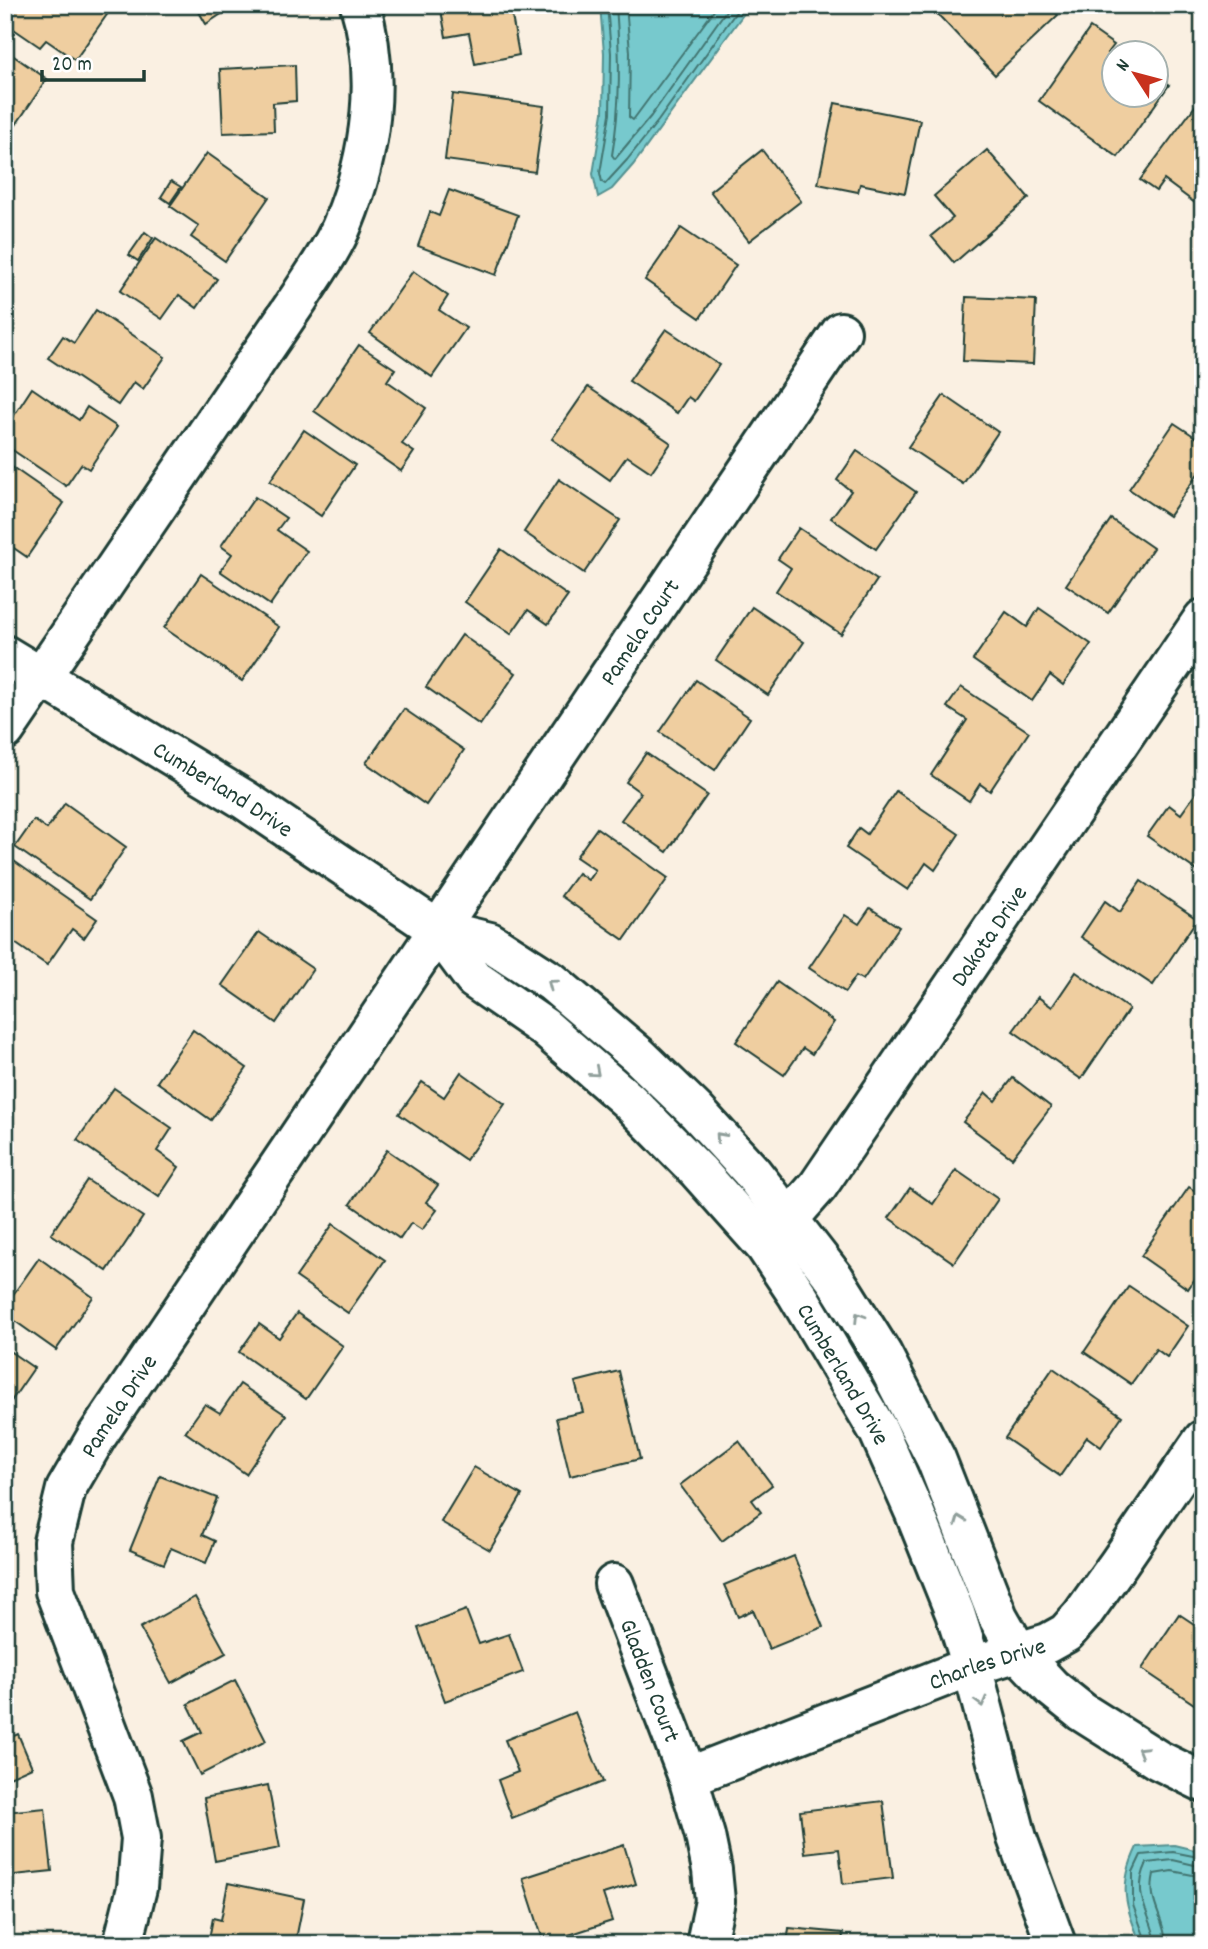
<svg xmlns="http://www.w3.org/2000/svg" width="1208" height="1949" viewBox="0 0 1208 1949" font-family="Dekko,sans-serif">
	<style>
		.water { fill: #77c9cd; stroke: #549190; stroke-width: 2 }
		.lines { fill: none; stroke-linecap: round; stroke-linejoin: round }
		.shore { stroke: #427571; stroke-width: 2 }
		.building { fill: #efcea0; stroke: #1f3d34; stroke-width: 2 }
		.minor-casing { stroke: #1f3d34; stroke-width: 44 }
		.minor { stroke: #fff; stroke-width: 38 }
		.oneway { stroke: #8f9e9a }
		.labels { text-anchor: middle; stroke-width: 5; stroke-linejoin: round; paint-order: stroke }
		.street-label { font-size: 24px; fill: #1f3d34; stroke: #fff }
	</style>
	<rect width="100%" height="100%" fill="#faf0e2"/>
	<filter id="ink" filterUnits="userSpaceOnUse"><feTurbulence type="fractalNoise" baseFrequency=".0143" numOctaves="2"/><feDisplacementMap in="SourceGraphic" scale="14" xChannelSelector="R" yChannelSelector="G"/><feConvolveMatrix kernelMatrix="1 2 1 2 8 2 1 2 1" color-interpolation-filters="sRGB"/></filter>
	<g filter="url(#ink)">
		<g class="water">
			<polygon points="600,5 750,5 633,165 612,189 598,197 593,174 603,113 604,53"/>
			<path d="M1174,1845L1203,1852V1944H1141C1125,1905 1118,1886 1137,1847Z"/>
		</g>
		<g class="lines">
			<g class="shore">
				<polyline points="607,5 611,53 610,114 600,173 602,182 605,184 627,160 658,121 741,5"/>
				<path d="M616,5C620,57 621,104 612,155L615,159L651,116L730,5"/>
				<polyline points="626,5 630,52 629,117 633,120 718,5"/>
				<polyline points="1147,1944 1133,1905 1133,1872 1141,1855 1173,1852 1203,1858"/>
				<path d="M1156,1944C1153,1914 1130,1898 1147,1863L1173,1860L1203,1867"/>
				<path d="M1166,1944C1165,1917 1147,1904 1154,1874L1172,1871L1203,1877"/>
			</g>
		</g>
		<g class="building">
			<polygon points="12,5 106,5 111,9 75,60 46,40 40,47 5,23 5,16"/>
			<polygon points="195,5 235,5 206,24"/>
			<polygon points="440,5 525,5 527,13 512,16 519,55 475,64 469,33 446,37"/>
			<polygon points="929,5 1049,5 1058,15 995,75"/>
			<polygon points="1090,28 1114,45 1108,53 1114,57 1114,94 1156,94 1156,75 1169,85 1118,157 1039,101"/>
			<polygon points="5,50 47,79 11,132 5,128"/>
			<polygon points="295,65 296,101 273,103 274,131 223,133 220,69"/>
			<polygon points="453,94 544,106 535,172 445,160"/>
			<polygon points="1201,98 1203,100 1203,209 1164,180 1156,191 1140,180"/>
			<polygon points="835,103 920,120 905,193 860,184 858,192 818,184"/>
			<polygon points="762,150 801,201 749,241 710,191"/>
			<polygon points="987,150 1029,198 954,263 931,236 953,218 934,196"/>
			<polygon points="207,153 269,197 225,261 191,237 199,226 170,206"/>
			<polygon points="171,181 181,187 170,203 161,197"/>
			<polygon points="449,190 518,215 496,275 418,246 430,212 439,216"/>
			<polygon points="681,228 736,265 700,318 645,280"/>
			<polygon points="145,232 153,238 138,261 129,255"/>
			<polygon points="156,238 217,279 197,308 179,295 162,319 120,291"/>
			<polygon points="413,271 448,296 439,310 466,328 432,377 370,333"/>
			<polygon points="966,297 1036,300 1033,364 963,361"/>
			<polygon points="96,310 165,357 143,389 134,382 118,405 48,358 63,336 74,343"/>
			<polygon points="666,329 719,365 694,401 688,397 677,413 629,381"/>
			<polygon points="359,345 395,369 387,381 426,408 402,444 414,452 401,471 314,411"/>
			<polygon points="1203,361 1203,383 1193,376"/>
			<polygon points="588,387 671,443 651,472 627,456 610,480 552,439"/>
			<polygon points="32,388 79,420 87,407 117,427 89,469 81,464 66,486 5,445 5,412 13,417"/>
			<polygon points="944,395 998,432 963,484 908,447"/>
			<polygon points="1174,423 1203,442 1203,466 1169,516 1129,489"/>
			<polygon points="304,430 355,465 321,516 270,481"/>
			<polygon points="857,451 916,492 876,549 831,518 851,491 837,480"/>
			<polygon points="5,462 64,503 27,557 5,542"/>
			<polygon points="559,479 620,520 584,573 524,532"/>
			<polygon points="255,497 286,518 277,530 307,551 270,605 220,571 232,554 221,546"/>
			<polygon points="1111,519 1153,548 1108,613 1066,585"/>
			<polygon points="799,528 877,580 841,634 776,591 791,568 778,559"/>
			<polygon points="501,549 568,596 548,624 528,610 511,634 465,602"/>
			<polygon points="201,574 279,627 242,681 164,628"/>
			<polygon points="752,607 804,642 768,695 716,660"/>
			<polygon points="1039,608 1091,644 1063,685 1050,675 1032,701 973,660 1006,612 1027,627"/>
			<polygon points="462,635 516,673 480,725 426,687"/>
			<polygon points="696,680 750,718 715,770 660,732"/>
			<polygon points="961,687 1029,732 990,791 980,784 969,801 931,775 967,720 947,707"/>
			<polygon points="404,709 464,750 426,805 366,763"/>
			<polygon points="646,753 707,795 667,852 621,820 641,793 626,782"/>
			<polygon points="1201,786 1203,787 1203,875 1147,836 1169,805 1181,814"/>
			<polygon points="896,791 959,834 935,870 926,863 908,890 846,848 859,828 867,834"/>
			<polygon points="65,803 126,847 90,899 15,847 34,820 47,829"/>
			<polygon points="597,828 668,878 624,940 561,896 578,873 588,880 595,870 576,857"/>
			<polygon points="11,859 97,919 84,938 72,929 47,965 9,939 5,944 5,867"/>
			<polygon points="1141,881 1197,919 1153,985 1081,937 1105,901 1120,912"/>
			<polygon points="870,908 899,927 863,980 856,976 845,992 809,968 845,915 859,924"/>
			<polygon points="259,932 313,969 276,1023 222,985"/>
			<polygon points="1076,972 1129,1009 1081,1079 1013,1031 1038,997 1052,1007"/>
			<polygon points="777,982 834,1022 812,1054 803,1048 784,1075 736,1042"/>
			<polygon points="193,1030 247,1068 211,1120 157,1082"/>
			<polygon points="461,1072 505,1104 466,1160 399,1114 422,1082 444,1097"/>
			<polygon points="1013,1078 1051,1107 1012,1158 963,1122 986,1093 995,1101"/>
			<polygon points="114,1088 172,1128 157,1151 179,1167 159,1197 77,1140"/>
			<polygon points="387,1150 438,1185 426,1202 437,1210 422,1230 411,1223 400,1239 350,1204"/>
			<polygon points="956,1170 998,1199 954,1263 889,1218 910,1188 933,1204"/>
			<polygon points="87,1180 143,1217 107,1271 51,1234"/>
			<polygon points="1189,1187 1203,1196 1203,1267 1188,1289 1141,1256"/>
			<polygon points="333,1224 385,1260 348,1313 296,1277"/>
			<polygon points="39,1258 93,1297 56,1350 5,1314 5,1306"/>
			<polygon points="1129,1286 1188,1326 1167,1357 1156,1349 1131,1384 1084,1352"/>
			<polygon points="297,1313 343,1346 306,1399 239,1352 259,1324 279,1338"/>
			<polygon points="5,1348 34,1368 5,1410"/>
			<polygon points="1053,1368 1122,1416 1101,1447 1087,1437 1060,1476 1005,1438"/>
			<polygon points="619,1371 640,1459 570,1476 556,1418 583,1412 575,1382"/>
			<polygon points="240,1384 286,1415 246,1474 185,1432 205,1404 220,1413"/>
			<polygon points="739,1441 772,1485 752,1500 761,1512 722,1541 680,1485"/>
			<polygon points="474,1467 522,1495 490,1550 441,1522"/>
			<polygon points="160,1476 217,1498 202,1535 215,1541 206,1563 171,1548 164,1564 130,1550"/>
			<polygon points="794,1556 823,1627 769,1649 753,1610 738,1617 724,1585"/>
			<polygon points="195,1597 226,1653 171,1683 140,1628"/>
			<polygon points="466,1610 479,1644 509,1634 523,1672 445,1701 418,1628"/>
			<polygon points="1179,1614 1203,1630 1203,1710 1142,1669"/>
			<polygon points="235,1680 266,1741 200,1775 183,1741 202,1732 188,1704"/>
			<polygon points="575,1712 603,1782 512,1818 498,1780 518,1772 505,1740"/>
			<polygon points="18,1734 32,1767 5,1779 5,1740"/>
			<polygon points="268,1785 280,1848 215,1861 204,1798"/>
			<polygon points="883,1801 893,1878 843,1884 839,1849 805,1853 800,1811"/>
			<polygon points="45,1808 52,1871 5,1876 5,1812"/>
			<polygon points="624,1845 636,1884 603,1894 612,1921 544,1943 523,1878"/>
			<polygon points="228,1883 304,1899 295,1944 208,1944 213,1918 221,1920"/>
			<polygon points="789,1928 843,1933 842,1944 787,1944"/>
		</g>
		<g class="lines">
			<g class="minor-casing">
				<g id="minor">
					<path id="s1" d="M5,655L245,800L437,929L490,942L552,982L638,1055L696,1111L751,1171L835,1279L882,1354L936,1459L998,1617L1018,1652L1052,1688L1082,1712L1158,1760L1203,1782"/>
					<path d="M5,730L299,298C314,274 333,249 343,223C371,155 382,76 360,5"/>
					<path id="s2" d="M437,929L474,979L545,1028L629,1101L698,1171L765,1246L797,1294L879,1432L914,1511L955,1613L972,1666L1017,1838L1056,1944"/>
					<path id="s3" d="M773,1237L818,1186L1203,619"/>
					<path id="s4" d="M614,1584L688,1777L705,1836L712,1870L715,1901L706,1944"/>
					<path id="s5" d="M688,1777L972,1666L1048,1643L1066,1633L1082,1615L1119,1563L1203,1440"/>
					<path id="s6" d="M123,1944L137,1888L141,1838L133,1796L55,1591L53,1542L66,1489L97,1436L841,332"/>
				</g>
			</g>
			<use href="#minor" class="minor"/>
		</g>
		<defs><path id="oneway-chevron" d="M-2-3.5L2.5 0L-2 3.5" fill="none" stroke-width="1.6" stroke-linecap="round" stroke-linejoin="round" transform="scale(1.75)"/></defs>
		<g class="oneway">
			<use href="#oneway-chevron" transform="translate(552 984) rotate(-143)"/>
			<use href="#oneway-chevron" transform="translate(595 1072) rotate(41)"/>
			<use href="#oneway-chevron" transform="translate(720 1137) rotate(-132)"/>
			<use href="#oneway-chevron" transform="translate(859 1317) rotate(-122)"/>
			<use href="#oneway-chevron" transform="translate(960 1520) rotate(-111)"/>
			<use href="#oneway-chevron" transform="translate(981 1702) rotate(75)"/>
			<use href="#oneway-chevron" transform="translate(1142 1751) rotate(-149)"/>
		</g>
	</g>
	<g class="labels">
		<g class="street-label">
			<text dy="8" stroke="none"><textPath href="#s6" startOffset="1505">Pamela Court</textPath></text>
			<text dy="8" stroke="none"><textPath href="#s1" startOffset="256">Cumberland Drive</textPath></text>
			<text dy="8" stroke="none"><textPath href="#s3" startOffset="371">Dakota Drive</textPath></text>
			<text dy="8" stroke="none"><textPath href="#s2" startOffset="609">Cumberland Drive</textPath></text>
			<text dy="8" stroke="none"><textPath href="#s6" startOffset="572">Pamela Drive</textPath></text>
			<text dy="8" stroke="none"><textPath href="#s5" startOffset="320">Charles Drive</textPath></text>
			<text dy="8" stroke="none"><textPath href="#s4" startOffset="103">Gladden Court</textPath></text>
		</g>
	</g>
	<rect width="1208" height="1949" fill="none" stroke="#fff" stroke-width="28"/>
	<rect x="14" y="14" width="1180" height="1921" fill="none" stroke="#1f3d34" stroke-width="2.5" filter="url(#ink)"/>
	<g transform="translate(1135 74) rotate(306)"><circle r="33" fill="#ffffff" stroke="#a5b1ae" stroke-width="2"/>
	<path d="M0-5L12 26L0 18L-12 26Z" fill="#c8321e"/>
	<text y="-10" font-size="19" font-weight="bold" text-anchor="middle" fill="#1f3d34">N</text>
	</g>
	<path d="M42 70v10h102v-10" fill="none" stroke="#1f3d34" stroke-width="3.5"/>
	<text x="52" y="70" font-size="21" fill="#1f3d34" stroke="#ffffff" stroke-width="5" paint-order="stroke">20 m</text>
</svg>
